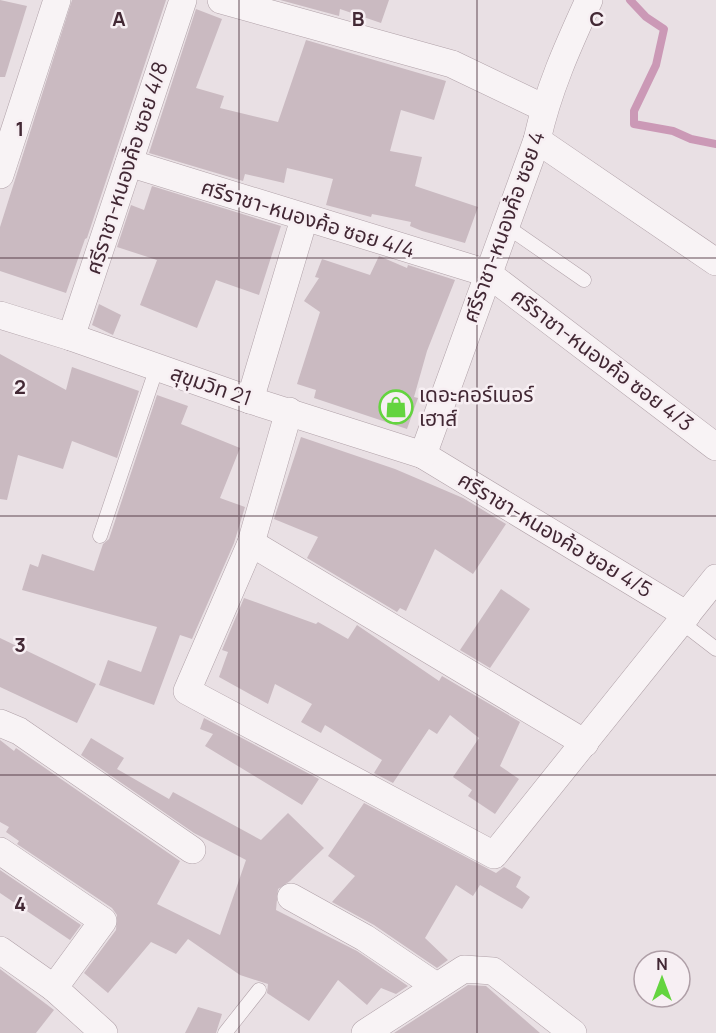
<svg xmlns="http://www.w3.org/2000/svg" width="716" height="1033" viewBox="0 0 716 1033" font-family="Manrope,'Noto Sans Thai',sans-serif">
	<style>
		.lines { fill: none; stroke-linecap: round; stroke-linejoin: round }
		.stream { stroke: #cb99b6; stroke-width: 8 }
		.building { fill: #cabac1 }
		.service-casing { stroke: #b0a1a8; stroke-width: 15 }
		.minor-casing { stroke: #b0a1a8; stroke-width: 28 }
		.service { stroke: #f8f3f5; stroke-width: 14 }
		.minor { stroke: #f8f3f5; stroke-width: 27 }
		.grid { fill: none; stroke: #422834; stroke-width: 1.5; stroke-opacity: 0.55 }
		.labels { text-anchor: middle; stroke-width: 5; stroke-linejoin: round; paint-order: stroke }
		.street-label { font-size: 21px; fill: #422834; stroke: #f7eff3 }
		.poi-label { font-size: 21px; fill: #422834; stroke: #f7eff3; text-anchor: start }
		.grid-label { font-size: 20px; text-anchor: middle; font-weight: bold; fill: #422834; stroke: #f7eff3; stroke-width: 5; stroke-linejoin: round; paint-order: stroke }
	</style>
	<rect width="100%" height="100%" fill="#e9e0e4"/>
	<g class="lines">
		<polyline class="stream" points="630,0 646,17 664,29 656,65 634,111 634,124 673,131 691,139 716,144"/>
	</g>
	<g class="building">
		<polygon points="0,0 27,6 5,77 0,77"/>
		<polygon points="72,0 166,0 87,238 85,239 66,293 0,271 0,227"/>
		<polygon points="280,0 389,0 381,23 340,9 339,16"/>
		<polygon points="196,9 222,19 196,88 224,96 220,108 278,122 306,40 446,81 434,120 401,110 390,151 422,157 415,186 478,207 465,243 422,231 410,226 411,222 372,214 371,217 326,205 333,179 287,168 284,183 245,174 243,181 149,153"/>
		<polygon points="152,186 281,226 259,295 216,280 197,328 140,305 157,260 117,247 131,205 144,210"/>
		<polygon points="379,256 407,268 408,265 455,280 427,351 414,397 418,398 407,429 314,398 316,390 297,384 320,312 304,301 319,278 315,277 322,259 370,275"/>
		<polygon points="99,304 121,315 113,335 92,325"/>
		<polygon points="0,354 66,390 72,367 139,391 117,458 72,441 63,469 18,455 7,500 0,499"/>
		<polygon points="157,395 188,406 181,424 240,448 220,498 245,507 234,543 192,639 180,635 154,705 99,685 108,660 141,672 157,627 22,590 30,564 38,567 42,554 94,571 103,544 109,539"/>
		<polygon points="301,437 395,469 463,498 506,524 473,574 435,549 406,611 400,608 397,612 307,558 318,537 274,519"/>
		<polygon points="501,589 530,609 490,668 460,650"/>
		<polygon points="244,598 316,624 318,622 348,639 357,625 439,681 442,676 520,722 500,766 519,779 495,814 468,796 472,790 453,777 479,738 450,715 437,734 429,729 393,783 374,773 382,760 325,725 321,733 301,722 312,704 275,684 268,704 219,677 228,652 222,650"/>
		<polygon points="0,638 96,684 77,723 0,687"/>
		<polygon points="204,718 319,779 302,805 205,746 213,734 200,729"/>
		<polygon points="91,738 124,758 117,769 169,799 173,792 261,840 288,813 324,848 290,881 278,889 276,910 357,951 408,986 396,994 381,988 367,1005 338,980 309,1021 267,993 268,984 240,975 188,939 176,954 151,942 108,993 84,973 116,930 117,915 112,908 17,844 19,841 6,832 9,827 0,822 0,740 14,751 16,748 180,861 157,904 220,935 246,860 194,833 81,755"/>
		<polygon points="364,803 496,873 504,867 521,877 516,887 530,897 522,909 480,885 473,896 456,885 425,938 448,960 437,968 374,925 332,902 355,876 328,856"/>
		<polygon points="0,870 81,925 70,940 0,893"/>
		<polygon points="0,969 54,1010 36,1033 0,1033"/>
		<polygon points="468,985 486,986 540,1033 394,1033"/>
		<polygon points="198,1007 222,1014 216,1033 185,1033"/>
	</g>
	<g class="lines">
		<g class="service-casing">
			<g id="service">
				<polyline points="506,226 584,280"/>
				<polyline points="100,536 157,367"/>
				<polyline points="681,622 716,649"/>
				<polyline points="225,1033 259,990"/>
			</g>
		</g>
		<g class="minor-casing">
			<g id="minor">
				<polyline points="221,0 452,64 544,108"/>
				<polyline points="537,140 716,262"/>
				<polyline points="129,163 487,273 716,447"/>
				<polyline points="0,175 57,0"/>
				<polyline points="0,315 71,337 250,400 423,455 687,615"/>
				<polyline points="71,337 183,0"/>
				<polyline points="250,400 304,219"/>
				<polyline points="289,411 251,543 187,691 494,855 716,578"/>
				<path d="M423,455L537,140C548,90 568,46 589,0"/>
				<polyline points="251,543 585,743"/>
				<polyline points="0,723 19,731 192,850"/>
				<polyline points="0,851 103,921 54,988"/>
				<polyline points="291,897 365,938 436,986"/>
				<polyline points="0,950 54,988 104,1033"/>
				<polyline points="365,1033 464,969 493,971 573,1033"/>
			</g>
		</g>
		<use href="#service" class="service"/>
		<use href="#minor" class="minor"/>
	</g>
	<path class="grid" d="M239,0V1033M477,0V1033M0,258H716M0,516H716M0,775H716"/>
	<defs>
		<g id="shop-ring" transform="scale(1.725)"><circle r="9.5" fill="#f7eff3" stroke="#64d43f" stroke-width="1.5"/><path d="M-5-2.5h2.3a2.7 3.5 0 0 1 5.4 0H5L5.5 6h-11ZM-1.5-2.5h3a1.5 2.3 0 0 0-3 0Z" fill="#64d43f"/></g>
	</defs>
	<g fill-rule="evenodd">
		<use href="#shop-ring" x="396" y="407"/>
	</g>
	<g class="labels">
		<g class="street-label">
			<text transform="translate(127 168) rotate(-72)" y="7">ศรีราชา-หนองค้อ ซอย 4/8</text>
			<text transform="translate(308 219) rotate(17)" y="7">ศรีราชา-หนองค้อ ซอย 4/4</text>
			<text transform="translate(504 227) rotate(-70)" y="7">ศรีราชา-หนองค้อ ซอย 4</text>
			<text transform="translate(602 360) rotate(37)" y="7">ศรีราชา-หนองค้อ ซอย 4/3</text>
			<text transform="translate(211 386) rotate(19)" y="7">สุขุมวิท 21</text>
			<text transform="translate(555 535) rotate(31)" y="7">ศรีราชา-หนองค้อ ซอย 4/5</text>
		</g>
		<g class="poi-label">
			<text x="419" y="402">เดอะคอร์เนอร์<tspan x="419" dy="24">เฮาส์</tspan></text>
		</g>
	</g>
	<g class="grid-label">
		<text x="119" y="26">A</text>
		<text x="358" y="26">B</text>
		<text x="597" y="26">C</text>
		<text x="20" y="136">1</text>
		<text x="20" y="394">2</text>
		<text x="20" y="652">3</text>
		<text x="20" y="911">4</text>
	</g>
	<g transform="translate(662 979)"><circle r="28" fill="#f7eff3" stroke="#af9fa7" stroke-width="1.5"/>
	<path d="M0-4.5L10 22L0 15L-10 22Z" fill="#64d43f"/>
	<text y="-9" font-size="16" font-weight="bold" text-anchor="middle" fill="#422834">N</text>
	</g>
</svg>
